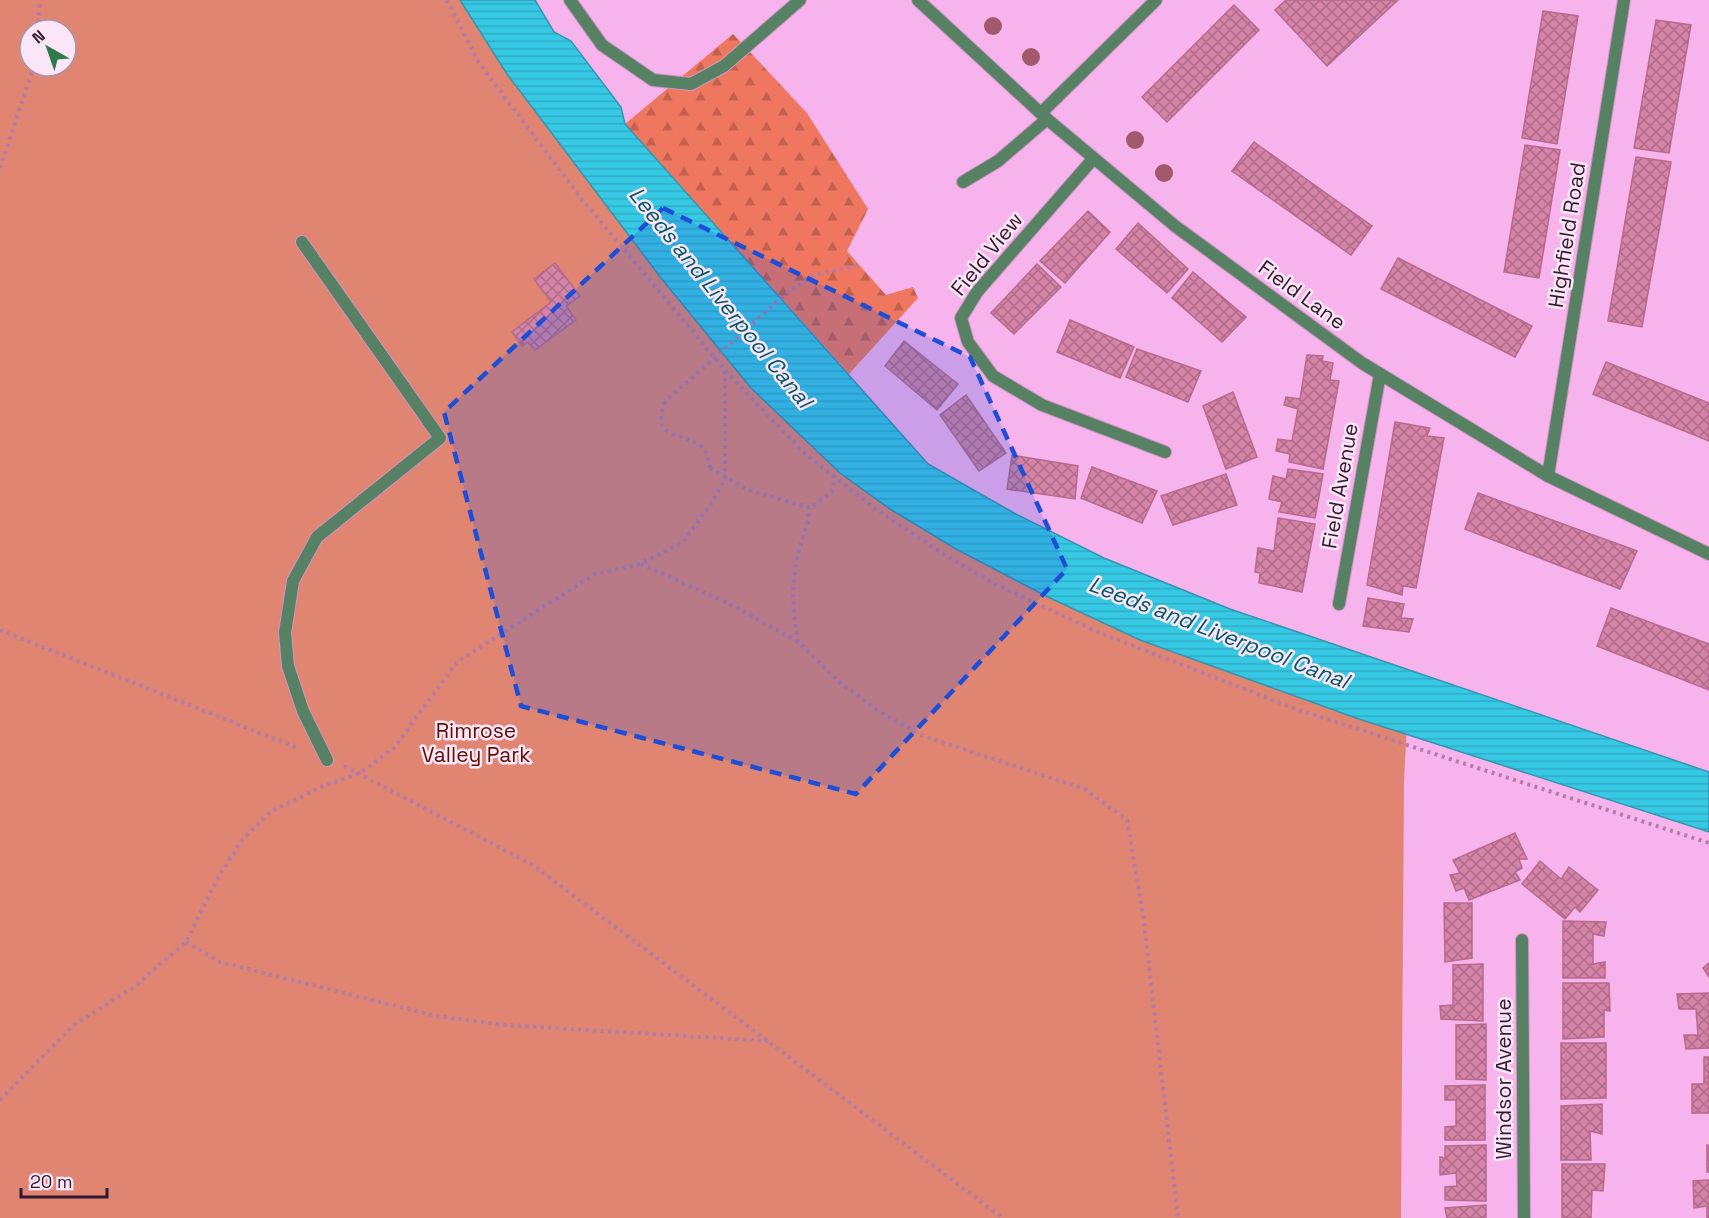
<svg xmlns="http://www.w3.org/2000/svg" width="1709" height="1218" viewBox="0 0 1709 1218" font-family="'Space Grotesk',sans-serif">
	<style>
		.forest { fill: url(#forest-firs) }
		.park { fill: #df8572; fill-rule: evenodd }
		.water { fill: url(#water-rules); stroke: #3594ae; stroke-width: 1.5 }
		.building { fill: url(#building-cross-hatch); stroke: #b76a8c; stroke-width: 1.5 }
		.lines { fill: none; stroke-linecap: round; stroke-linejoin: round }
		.service-casing { stroke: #d094c5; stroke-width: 14 }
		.minor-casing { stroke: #d094c5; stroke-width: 14 }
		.path { stroke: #b17ca8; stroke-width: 4; stroke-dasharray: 3 4.5; stroke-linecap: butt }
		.service { stroke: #568263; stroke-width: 12 }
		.minor { stroke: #568263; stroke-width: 12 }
		.path-bridge { stroke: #b17ca8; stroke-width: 4; stroke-dasharray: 3 4.5; stroke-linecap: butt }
		.tree { fill: #a1596b }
		.marked { fill: #1d4ed8; fill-opacity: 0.2; stroke: #1d4ed8; stroke-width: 4.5; stroke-dasharray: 12 8; stroke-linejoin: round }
		.labels { text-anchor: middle; stroke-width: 5; stroke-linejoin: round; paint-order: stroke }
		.street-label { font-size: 21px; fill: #331a2f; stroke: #fbe6f7 }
		.park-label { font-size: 21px; fill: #5b0f02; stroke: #fbe6f7 }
		.water-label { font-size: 22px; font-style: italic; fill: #015866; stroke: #fbe6f7 }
	</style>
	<defs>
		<pattern id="forest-firs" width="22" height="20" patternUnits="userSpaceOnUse" patternTransform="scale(1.5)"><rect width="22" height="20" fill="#f0775f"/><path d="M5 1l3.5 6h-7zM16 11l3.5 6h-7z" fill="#c3614f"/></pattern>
		<pattern id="water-rules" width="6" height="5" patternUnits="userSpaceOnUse" patternTransform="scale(1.5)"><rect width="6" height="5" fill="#36c9e4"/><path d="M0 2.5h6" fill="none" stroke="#30acc4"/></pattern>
		<pattern id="building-cross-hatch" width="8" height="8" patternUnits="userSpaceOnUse" patternTransform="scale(1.5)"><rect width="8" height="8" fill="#d584a7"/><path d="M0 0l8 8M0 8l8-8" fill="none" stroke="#ad6b88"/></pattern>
	</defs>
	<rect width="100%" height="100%" fill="#f7b3eb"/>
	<polygon class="forest" points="733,34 807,113 868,209 847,251 886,295 913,287 918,298 849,374 625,124"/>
	<path class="park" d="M0,0H495L874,461L1408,703L1404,782L1401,1218H0ZM30,30H66V66H30Z"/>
	<polygon class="water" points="460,0 535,0 554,32 571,41 621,107 625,124 928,464 1014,513 1104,558 1230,609 1709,772 1709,832 1356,718 1140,640 1048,597 956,549 890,509 840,473 751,388 661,278 507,74"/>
	<g class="building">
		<polygon points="1286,0 1398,0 1327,66 1275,10"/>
		<polygon points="1234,5 1259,30 1167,122 1142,97"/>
		<polygon points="1543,11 1578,16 1557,144 1522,138"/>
		<polygon points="1656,20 1691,25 1669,153 1634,148"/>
		<polygon points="1254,142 1372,226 1351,255 1232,171"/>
		<polygon points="1525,145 1560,150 1539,278 1504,272"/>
		<polygon points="1636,157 1671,162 1642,327 1608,321"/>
		<polygon points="1088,211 1110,232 1065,283 1040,261"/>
		<polygon points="1138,223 1188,269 1167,293 1116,249"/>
		<polygon points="1398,258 1532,326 1515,357 1381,289"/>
		<polygon points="555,263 580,296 566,306 576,320 535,350 528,342 522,346 512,332 551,302 534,279"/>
		<polygon points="1037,264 1061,287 1014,334 991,313"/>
		<polygon points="1193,272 1246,317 1222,342 1172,298"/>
		<polygon points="1070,320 1134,347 1120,378 1057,352"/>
		<polygon points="904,341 958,384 937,410 885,366"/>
		<polygon points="1137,349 1201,371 1188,402 1126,377"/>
		<polygon points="1307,355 1323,356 1322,361 1333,363 1330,380 1339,381 1323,469 1289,462 1290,454 1276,451 1278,439 1292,441 1298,409 1284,405 1286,397 1300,399"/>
		<polygon points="1606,362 1709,403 1709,441 1593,394"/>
		<polygon points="1233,392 1257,457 1226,469 1203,406"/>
		<polygon points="966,395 1006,453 979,471 940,415"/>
		<polygon points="1395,422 1430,428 1427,436 1444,438 1416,588 1403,586 1402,595 1367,585"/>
		<polygon points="1012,455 1078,466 1075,499 1007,489"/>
		<polygon points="1092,467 1157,491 1142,523 1081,498"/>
		<polygon points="1288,469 1323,474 1315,518 1279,512 1282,502 1269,499 1273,476 1286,479"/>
		<polygon points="1226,474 1237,505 1173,525 1161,496"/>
		<polygon points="1478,493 1637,551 1620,589 1465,529"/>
		<polygon points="1278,518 1315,524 1302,592 1259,583 1260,573 1255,572 1258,548 1274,551"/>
		<polygon points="1368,598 1404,604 1401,618 1413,619 1409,632 1363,626"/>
		<polygon points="1611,608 1709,644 1709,690 1597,646"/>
		<polygon points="1515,833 1527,859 1519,859 1522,868 1515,872 1520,880 1469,900 1464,888 1456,891 1450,875 1460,873 1453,860"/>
		<polygon points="1540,861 1561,879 1569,867 1598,890 1580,912 1575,907 1565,919 1522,884"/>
		<polygon points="1444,903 1472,903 1472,958 1445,962"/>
		<polygon points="1563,921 1606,922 1604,936 1593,934 1593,964 1605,962 1605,978 1563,978"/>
		<polygon points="1709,963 1709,977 1703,968"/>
		<polygon points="1483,964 1483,1021 1441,1019 1440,1006 1453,1005 1453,965"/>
		<polygon points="1563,983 1609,983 1610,1011 1604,1010 1604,1037 1563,1039"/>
		<polygon points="1709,993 1709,1048 1686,1049 1684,1035 1698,1035 1696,1009 1679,1009 1677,994"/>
		<polygon points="1486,1024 1486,1080 1456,1079 1456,1025"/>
		<polygon points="1561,1043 1606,1043 1606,1098 1561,1099"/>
		<polygon points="1704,1057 1709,1057 1709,1113 1692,1113 1692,1084 1704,1084"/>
		<polygon points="1485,1085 1485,1140 1445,1140 1445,1127 1456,1126 1456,1100 1445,1100 1445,1086"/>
		<polygon points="1602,1104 1602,1134 1590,1131 1591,1160 1561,1160 1561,1106"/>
		<polygon points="1486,1145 1486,1201 1445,1200 1445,1187 1457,1186 1456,1173 1440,1175 1440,1157 1445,1158 1445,1146"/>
		<polygon points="1707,1145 1709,1146 1709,1172 1707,1172"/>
		<polygon points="1562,1164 1605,1164 1603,1191 1592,1190 1591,1218 1562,1218"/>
		<polygon points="1709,1180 1709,1218 1707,1218 1707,1206 1694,1208 1693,1181"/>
		<polygon points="1486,1205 1486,1218 1447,1218 1445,1208"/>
	</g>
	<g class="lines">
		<g class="service-casing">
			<g id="service">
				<polyline points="963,182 998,161 1047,119"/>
				<polyline points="302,242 440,438 317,537 293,581 285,633 288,666 303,711 327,760"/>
			</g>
		</g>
		<g class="minor-casing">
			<g id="minor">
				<polyline points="570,0 602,45 653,80 691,84 724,66 800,0"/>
				<polyline points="918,0 1047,119 1175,226 1362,363 1548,476 1709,554"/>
				<polyline points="1041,113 1156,0"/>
				<polyline points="1093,159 977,292 961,318 968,342 993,376 1042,405 1165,452"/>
				<polyline points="1548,476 1624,0"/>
				<polyline points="1339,604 1380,374"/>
				<polyline points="1522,940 1524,1218"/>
			</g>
		</g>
		<g class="path">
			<polyline points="447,0 479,63 581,198 725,370 803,452 877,510 948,557 997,585 1100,633 1296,709 1709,843"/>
			<polyline points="37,30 40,0"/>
			<polyline points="0,168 34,66"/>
			<polyline points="710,468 746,489 810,508 832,492 835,477"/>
			<polyline points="641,564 734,606 798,642 838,681 878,711 923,736 1085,789 1127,820 1143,914 1178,1218"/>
			<polyline points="0,630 298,748"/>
			<path d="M798,642C793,614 791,586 797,558C801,541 808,526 810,508"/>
			<polyline points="344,766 533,865 1003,1218"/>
			<polyline points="186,942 220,962 436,1016 504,1025 769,1041"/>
			<polyline points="0,1100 75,1024 134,987 186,942 219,876 242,840 270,812 321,787 360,773 394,748 457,662 595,574 640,564 683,542 713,501 725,478 725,370"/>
		</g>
		<use href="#service" class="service"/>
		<use href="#minor" class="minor"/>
		<path class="path-bridge" d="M710,468C708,459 707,449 698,444C677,432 650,437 666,401L788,292L815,275L859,265"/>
	</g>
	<g class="tree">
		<circle cx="993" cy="26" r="9"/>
		<circle cx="1031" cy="57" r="9"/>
		<circle cx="1135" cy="140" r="9"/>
		<circle cx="1164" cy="173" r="9"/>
	</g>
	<path class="marked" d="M663,208L970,357L1067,569L856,794L521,706L444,412Z"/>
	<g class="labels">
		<g class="street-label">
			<text transform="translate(1567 235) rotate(-81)" y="7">Highfield Road</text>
			<text transform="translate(987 254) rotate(-51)" y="7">Field View</text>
			<text transform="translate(1302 295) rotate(36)" y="7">Field Lane</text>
			<text transform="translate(1340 486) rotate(-80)" y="7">Field Avenue</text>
			<text transform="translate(1504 1079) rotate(-90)" y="7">Windsor Avenue</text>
		</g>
		<g class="park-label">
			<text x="476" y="738">Rimrose<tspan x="476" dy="24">Valley Park</tspan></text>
		</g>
		<g class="water-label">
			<text transform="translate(721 297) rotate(51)" y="8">Leeds and Liverpool Canal</text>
			<text transform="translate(1219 632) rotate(21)" y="8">Leeds and Liverpool Canal</text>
		</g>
	</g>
	<g transform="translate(48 48) rotate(320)"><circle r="28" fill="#fbe6f7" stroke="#ab94a7" stroke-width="1.5"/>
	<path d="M0-4.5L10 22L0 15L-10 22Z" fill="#2d7a4a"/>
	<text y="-9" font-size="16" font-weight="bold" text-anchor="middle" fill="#331a2f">N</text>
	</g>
	<path d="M21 1188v9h86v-9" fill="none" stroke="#331a2f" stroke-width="3"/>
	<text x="30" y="1188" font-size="18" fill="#331a2f" stroke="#fbe6f7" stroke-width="4.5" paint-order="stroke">20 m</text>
</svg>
